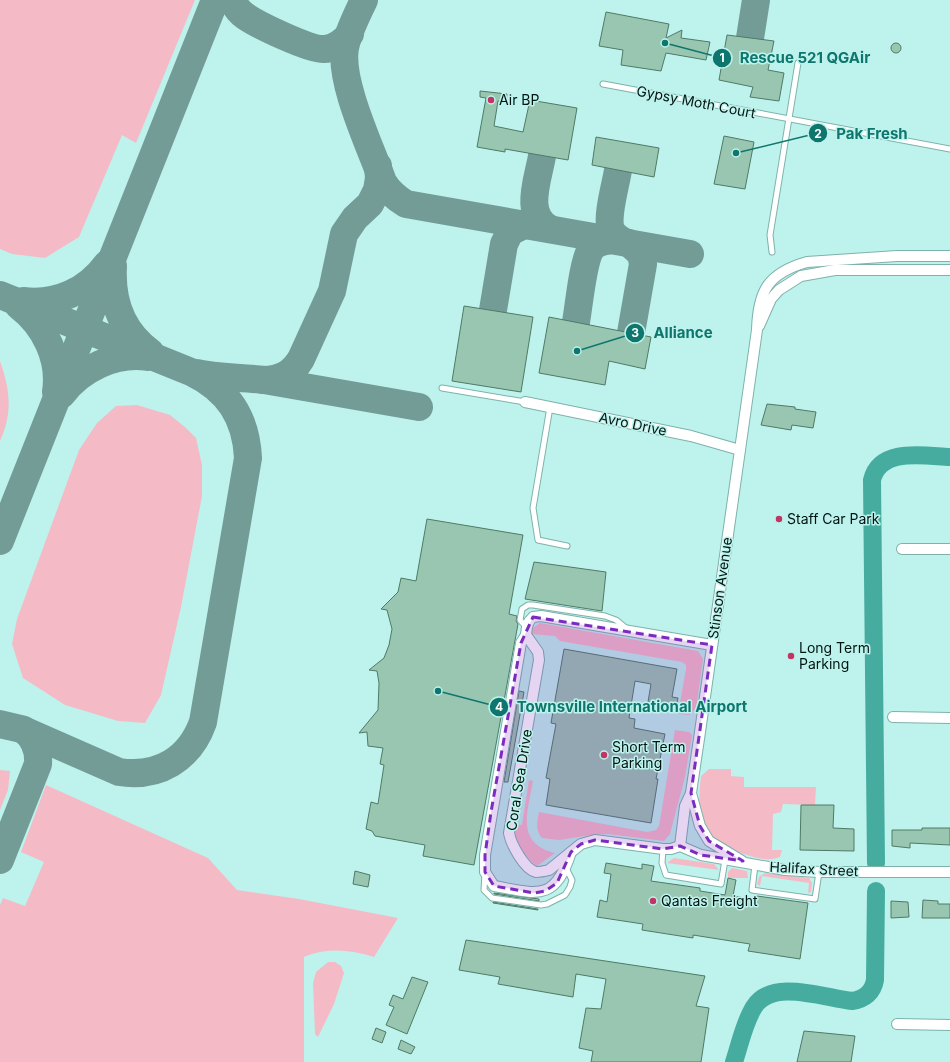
<svg xmlns="http://www.w3.org/2000/svg" width="950" height="1062" viewBox="0 0 950 1062" font-family="Inter,sans-serif">
	<style>
		.green { fill: #f4bbc7 }
		.lines { fill: none; stroke-linecap: round; stroke-linejoin: round }
		.river { stroke: #46aca0; stroke-width: 18 }
		.taxiway { stroke: #739c96; stroke-width: 28 }
		.building { fill: #99c6b1; stroke: #4f7a67 }
		.service-casing { stroke: #7eb2ab; stroke-width: 7 }
		.minor-casing { stroke: #7eb2ab; stroke-width: 12 }
		.service { stroke: #fff; stroke-width: 5 }
		.minor { stroke: #fff; stroke-width: 10 }
		.marked { fill: #7b2cbf; fill-opacity: 0.2; stroke: #7b2cbf; stroke-width: 3; stroke-dasharray: 8 5; stroke-linejoin: round }
		.poi-dot { fill: #c13463; stroke: #bdf3ec; stroke-width: 1.5 }
		.labels { text-anchor: middle; stroke-width: 3; stroke-linejoin: round; paint-order: stroke }
		.poi-label { font-size: 14px; fill: #011412; stroke: #bdf3ec; text-anchor: start }
		.street-label { font-size: 14px; fill: #011412; stroke: #bdf3ec }
		.leader { fill: none; stroke: #0f766e; stroke-width: 1.5 }
		.callout-dot { fill: #0f766e; stroke: #bdf3ec; stroke-width: 1.5 }
		.mark-label { font-size: 12px; text-anchor: middle; font-weight: bold; fill: #fff }
		.callout-label { font-size: 15px; text-anchor: middle; font-weight: bold; fill: #0f766e; stroke: #bdf3ec; stroke-width: 3; stroke-linejoin: round; paint-order: stroke }
	</style>
	<rect width="100%" height="100%" fill="#bdf3ec"/>
	<g class="green">
		<polygon points="0,0 195,0 136,143 122,135 79,237 45,258 12,254 0,249"/>
		<path d="M0,361C10,390 13,412 0,441Z"/>
		<polygon points="137,405 170,415 186,428 196,438 202,465 202,496 181,607 161,695 145,723 118,721 65,705 23,678 12,644 17,619 79,450 97,423 116,406"/>
		<polygon points="540,623 698,651 703,659 696,709 689,715 678,714 686,669 686,665 682,662 560,641 555,636 532,634 533,628"/>
		<path d="M675,730L689,732L692,735L685,777L670,834L664,841L608,834L591,835L559,840L542,838C535,830 537,823 539,812L647,832L656,830L659,826Z"/>
		<path d="M709,769H731V776L744,777V787H816L815,805L783,804L781,812L773,814L772,850H782L780,857C767,862 757,858 744,854C699,838 696,820 701,776Z"/>
		<polygon points="0,770 10,771 8,790 0,810"/>
		<path d="M529,780L533,781C528,811 515,843 555,853L537,866C530,862 514,843 513,834C513,831 514,827 514,824L522,825Z"/>
		<path d="M46,785L208,858L237,890L299,899L398,918L374,957C351,950 327,947 304,957V1062H0V905L3,898L25,906L44,862L21,852Z"/>
		<polygon points="674,858 714,864 719,870 667,863"/>
		<polygon points="732,868 747,871 748,878 728,878 728,872"/>
		<polygon points="765,873 809,878 812,883 811,892 808,893 809,883 762,876 760,886 757,884 759,877"/>
		<polygon points="328,962 335,962 341,966 344,973 334,1004 318,1037 315,1034 313,983 316,972"/>
	</g>
	<g class="lines">
		<g class="river">
			<path d="M876,863L872,480C880,447 924,456 950,457"/>
			<path d="M734,1062C740,1044 744,1023 754,1007C772,978 824,998 852,1001C865,999 873,992 875,980L876,891"/>
		</g>
		<g class="taxiway">
			<path d="M232,0C235,6 239,12 245,16C258,25 310,50 324,49C335,49 343,42 350,34"/>
			<path d="M364,0C357,15 348,32 345,48C339,82 371,148 383,182C389,192 396,198 406,204L690,254"/>
			<polyline points="750,38 756,0"/>
			<path d="M542,156C538,180 523,215 550,229"/>
			<path d="M618,170C616,184 606,217 611,230C614,236 619,239 625,242"/>
			<polyline points="629,243 641,254 643,264 631,333"/>
			<path d="M113,266C111,300 121,331 150,352"/>
			<path d="M0,295L191,372C228,390 246,417 248,458L203,722C190,759 159,778 119,772L21,729L0,724"/>
			<path d="M23,301C57,305 87,291 107,264"/>
			<path d="M19,306C45,326 61,359 56,392"/>
			<polyline points="493,310 504,244 510,232 524,225"/>
			<path d="M576,322C579,305 583,261 591,249C596,242 604,241 611,240"/>
			<path d="M196,373C218,378 241,377 264,380L419,407"/>
			<path d="M264,380C281,379 292,374 301,359L332,291L344,234L355,218L370,204L377,190L379,178L378,166"/>
			<path d="M62,394C81,369 115,352 148,357"/>
			<polyline points="0,541 215,0"/>
			<path d="M0,860L38,764C39,750 35,739 24,730"/>
		</g>
	</g>
	<g class="building">
		<polygon points="606,12 669,24 666,38 682,30 681,38 710,42 706,60 666,53 661,71 621,65 623,50 599,46"/>
		<polygon points="727,35 774,41 768,70 784,73 779,101 750,97 753,87 719,80"/>
		<circle cx="896" cy="48" r="5"/>
		<polygon points="480,91 507,94 506,102 498,101 494,126 523,132 530,100 577,108 568,160 505,149 505,152 477,147 486,98 480,97"/>
		<polygon points="724,136 754,142 745,189 714,184"/>
		<polygon points="596,137 659,148 654,177 592,165"/>
		<polygon points="464,306 533,317 521,392 452,381"/>
		<polygon points="549,317 651,337 645,369 609,361 605,385 539,373"/>
		<polygon points="767,404 795,407 795,409 816,412 813,428 792,425 791,430 761,425"/>
		<polygon points="427,519 523,535 509,614 517,616 516,621 518,624 474,865 423,856 425,845 375,836 372,831 366,829 371,802 378,804 384,765 380,764 383,748 368,746 367,732 359,733 378,710 379,683 377,671 369,670 384,658 389,645 392,629 387,610 381,609 398,592 401,578 416,581"/>
		<polygon points="534,562 606,572 602,611 525,599"/>
		<polygon points="564,649 677,669 672,697 678,698 676,707 648,702 651,684 635,681 629,718 635,719 634,728 665,734 656,779 658,779 651,823 546,805 550,779 546,778 556,724 551,723"/>
		<polygon points="519,691 524,692 508,782 504,782"/>
		<polygon points="801,805 834,805 833,828 854,829 854,851 800,850"/>
		<polygon points="922,828 950,828 950,845 910,843 910,848 892,846 892,830 922,830"/>
		<polygon points="606,863 642,869 642,864 654,866 651,881 700,888 700,891 725,895 728,878 736,880 733,896 756,900 757,896 808,903 800,959 748,951 750,944 693,935 693,938 642,930 643,924 597,917 600,900 607,902 611,874 604,873"/>
		<polygon points="355,871 370,875 368,887 353,884"/>
		<polygon points="494,893 539,899 539,901 494,894"/>
		<polygon points="923,900 938,901 938,904 950,904 950,918 922,918"/>
		<polygon points="891,901 908,902 909,917 891,918"/>
		<polygon points="493,902 538,909 538,910 493,903"/>
		<polygon points="466,940 705,976 696,1006 709,1008 701,1062 591,1062 593,1051 579,1048 586,1008 601,1009 606,979 576,974 573,997 498,984 500,977 459,970"/>
		<polygon points="412,977 428,982 407,1034 386,1025 394,1007 389,1005 393,995 403,999"/>
		<polygon points="376,1028 386,1032 382,1043 372,1039"/>
		<polygon points="804,1031 855,1036 851,1062 797,1062"/>
		<polygon points="401,1040 415,1047 411,1054 398,1049"/>
	</g>
	<g class="lines">
		<g class="service-casing">
			<g id="service">
				<polyline points="603,84 950,149"/>
				<polyline points="772,252 770,235 798,63"/>
				<polyline points="442,388 525,402"/>
				<polyline points="550,407 533,508 538,540 567,546"/>
				<polyline points="527,628 520,620 522,609 528,605 533,605 605,616 616,620 627,629"/>
				<polyline points="663,849 662,863 666,875 721,884 725,860"/>
				<polyline points="755,865 752,890 815,899 819,872"/>
				<polyline points="485,874 484,890 492,898 541,905 547,904 565,895 570,887 572,880 566,868"/>
			</g>
		</g>
		<g class="minor-casing">
			<g id="minor">
				<polyline points="759,326 771,299 779,290 801,276 835,270 950,270"/>
				<polyline points="525,402 691,436 740,450"/>
				<polyline points="902,549 950,549"/>
				<path d="M526,635L521,643L485,855V872L494,886C538,894 555,902 571,852"/>
				<polyline points="893,717 950,718"/>
				<polyline points="691,793 700,826 709,841 742,861"/>
				<path d="M680,846L685,806L691,793L700,732L757,330C758,291 768,273 807,262L897,256H950"/>
				<path d="M680,846L671,849H663L595,840L581,844L549,870C545,871 540,872 536,872C524,869 511,844 509,833L539,660L538,652L526,635C527,627 527,622 533,617L541,616L712,645"/>
				<polyline points="680,846 701,855 785,870 819,872 950,872"/>
				<polyline points="897,1024 950,1025"/>
			</g>
		</g>
		<use href="#service" class="service"/>
		<use href="#minor" class="minor"/>
	</g>
	<path class="marked" d="M533,617L712,645L691,793L700,826L709,841L743,861L701,855L680,846L663,849L595,840L581,844L571,852L557,883L545,891L534,893L494,886L485,872V855L491,812L521,643Z"/>
	<g class="poi-dot">
		<circle cx="491" cy="100" r="4"/>
		<circle cx="779" cy="519" r="4"/>
		<circle cx="791" cy="656" r="4"/>
		<circle cx="604" cy="755" r="4"/>
		<circle cx="653" cy="901" r="4"/>
	</g>
	<g class="labels">
		<g class="poi-label">
			<text x="499" y="105">Air BP</text>
			<text x="787" y="524">Staff Car Park</text>
			<text x="799" y="653">Long Term<tspan x="799" dy="16">Parking</tspan></text>
			<text x="612" y="752">Short Term<tspan x="612" dy="16">Parking</tspan></text>
			<text x="661" y="906">Qantas Freight</text>
		</g>
		<g class="street-label">
			<text transform="translate(696 102) rotate(11)" y="5">Gypsy Moth Court</text>
			<text transform="translate(633 424) rotate(12)" y="5">Avro Drive</text>
			<text transform="translate(720 588) rotate(-82)" y="5">Stinson Avenue</text>
			<text transform="translate(519 780) rotate(-81)" y="5">Coral Sea Drive</text>
			<text transform="translate(814 869) rotate(3)" y="5">Halifax Street</text>
		</g>
	</g>
	<path class="leader" d="M665 43L722 58M736 153L818 133M577 351L635 333M438 691L499 707"/>
	<g class="callout-dot">
		<circle cx="665" cy="43" r="4"/>
		<circle cx="736" cy="153" r="4"/>
		<circle cx="577" cy="351" r="4"/>
		<circle cx="438" cy="691" r="4"/>
		<circle cx="722" cy="58" r="10"/>
		<circle cx="818" cy="133" r="10"/>
		<circle cx="635" cy="333" r="10"/>
		<circle cx="499" cy="707" r="10"/>
	</g>
	<g class="mark-label">
		<text x="722" y="62">1</text>
		<text x="818" y="138">2</text>
		<text x="635" y="337">3</text>
		<text x="499" y="711">4</text>
	</g>
	<g class="callout-label">
		<text x="805" y="63">Rescue 521 QGAir</text>
		<text x="872" y="139">Pak Fresh</text>
		<text x="683" y="338">Alliance</text>
		<text x="632" y="712">Townsville International Airport</text>
	</g>
</svg>
